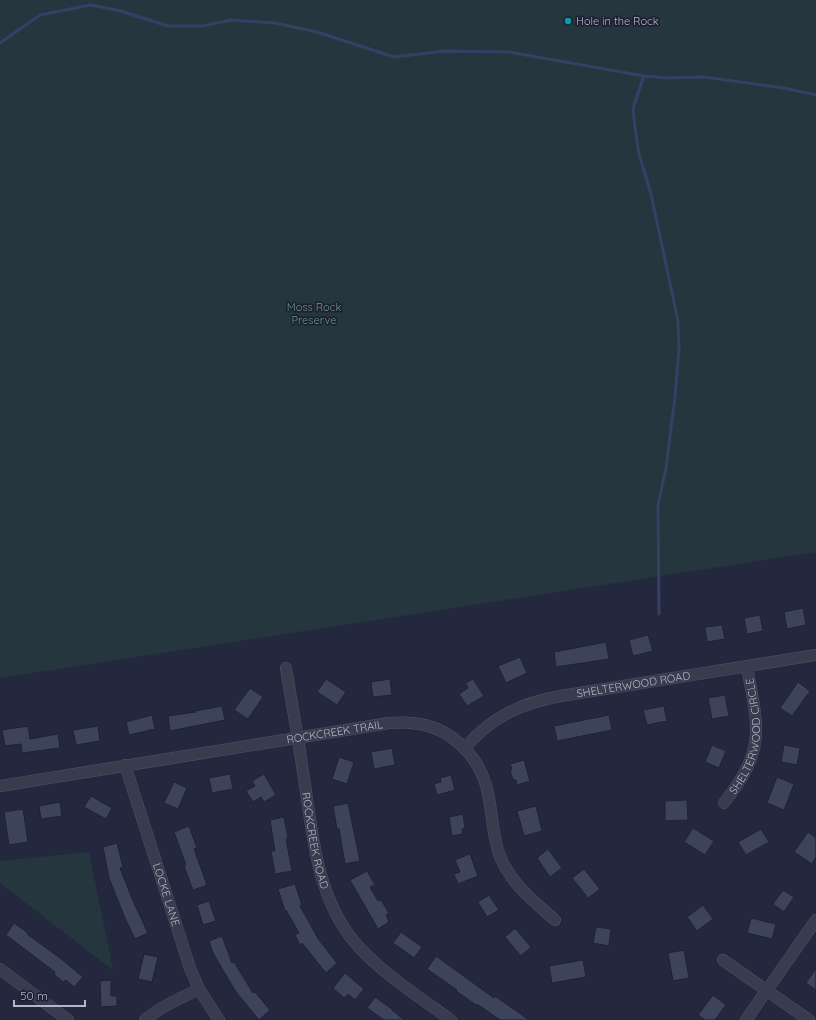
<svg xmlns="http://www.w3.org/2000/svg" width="816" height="1020" viewBox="0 0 816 1020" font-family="Quicksand,sans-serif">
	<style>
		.green { fill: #26363f }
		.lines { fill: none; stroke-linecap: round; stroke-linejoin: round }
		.stream { stroke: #383f65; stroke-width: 3 }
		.building { fill: #3e435c; stroke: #1f2235 }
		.minor-casing { stroke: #505366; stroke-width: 12 }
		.minor { stroke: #383c4e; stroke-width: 11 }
		.culture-dot { fill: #0f9aa8; stroke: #1d2033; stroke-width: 1.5 }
		.labels { text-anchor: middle; stroke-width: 3.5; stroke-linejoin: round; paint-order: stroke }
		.poi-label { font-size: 11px; fill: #b4b7c9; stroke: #1d2033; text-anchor: start }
		.park-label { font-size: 11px; fill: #6b9a82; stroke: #1d2033 }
		.street-label { font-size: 11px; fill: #b4b7c9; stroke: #1d2033 }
	</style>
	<rect width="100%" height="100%" fill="#24283e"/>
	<g class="green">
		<polygon points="0,0 816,0 816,552 0,678"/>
		<polygon points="89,852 113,970 0,883 0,861"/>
	</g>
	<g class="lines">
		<g class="stream">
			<polyline points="0,43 40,15 90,5 117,10 168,26 202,26 231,20 275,23 317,32 394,57 444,51 509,52 644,76 669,78 704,77 784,88 816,95"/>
			<polyline points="644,76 633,108 635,128 639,154 651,194 678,321 679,349 675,397 666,468 658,505 659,614"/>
		</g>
	</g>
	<g class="building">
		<polygon points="803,608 806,625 787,629 784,612"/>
		<polygon points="760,615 763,631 747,634 744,618"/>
		<polygon points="722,625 725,639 707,642 705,627"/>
		<polygon points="648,635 653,651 633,656 629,640"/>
		<polygon points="606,642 609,659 556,667 554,652"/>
		<polygon points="520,657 527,673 506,683 498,666"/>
		<polygon points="326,679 346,692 337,705 317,692"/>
		<polygon points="390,679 392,695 373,697 371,682"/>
		<polygon points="473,679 484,696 467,706 459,694 468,688 466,683"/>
		<polygon points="798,682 810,691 792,716 780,708"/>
		<polygon points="250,688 263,697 248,719 234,710"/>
		<polygon points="725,695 729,716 712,719 708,698"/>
		<polygon points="222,706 225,720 170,731 168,716 196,712 195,711"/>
		<polygon points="664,706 667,721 647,725 643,710"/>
		<polygon points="152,715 155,729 129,735 126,722"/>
		<polygon points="609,715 612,730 557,741 554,726"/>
		<polygon points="28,726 30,739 58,734 60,748 22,753 21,744 5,746 2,730"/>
		<polygon points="98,726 100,741 76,745 73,730"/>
		<polygon points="712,745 726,751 719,768 705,762"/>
		<polygon points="784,745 800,748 797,765 781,762"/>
		<polygon points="392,748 395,765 374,769 371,752"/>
		<polygon points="339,757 354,762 347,784 332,779"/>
		<polygon points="524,760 530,781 517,785 516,780 513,780 510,770 512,769 510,764"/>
		<polygon points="230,774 233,789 212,793 209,778"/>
		<polygon points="264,774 276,795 264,802 261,797 253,802 246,791 255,786 252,781"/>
		<polygon points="451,775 455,790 437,795 434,784 441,782 440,778"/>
		<polygon points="777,777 794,784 784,810 767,803"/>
		<polygon points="174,782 187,788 178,809 164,803"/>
		<polygon points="91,796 112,808 106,819 84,807"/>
		<polygon points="687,800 688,820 665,821 665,801"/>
		<polygon points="60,802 62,816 41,819 39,806"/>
		<polygon points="348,803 360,861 345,864 339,829 337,829 333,806"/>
		<polygon points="536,806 542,831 524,836 517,811"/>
		<polygon points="23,809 28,842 9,845 4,812"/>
		<polygon points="463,814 465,828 462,829 463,834 452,836 449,817"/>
		<polygon points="284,817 288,838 286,839 292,871 275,874 271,851 275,851 270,820"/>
		<polygon points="189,826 197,848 194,849 207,885 193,890 184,866 186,865 174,832"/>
		<polygon points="693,828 714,841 705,855 684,842"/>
		<polygon points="761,829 769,842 746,855 738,842"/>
		<polygon points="808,832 816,838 816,857 812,864 794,852"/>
		<polygon points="117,843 123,867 120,868 133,901 148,933 135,939 125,918 109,878 103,847"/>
		<polygon points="548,849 562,868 550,877 537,858"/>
		<polygon points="470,854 478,876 458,884 454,874 460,872 455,860"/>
		<polygon points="584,869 600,889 588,898 572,878"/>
		<polygon points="367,871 375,885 370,887 378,901 381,900 389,913 386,915 389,922 378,929 350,880"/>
		<polygon points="295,884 302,905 300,906 319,940 337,963 326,973 302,943 300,945 295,935 299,933 286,910 285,911 278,889"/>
		<polygon points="783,890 794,897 784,912 773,904"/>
		<polygon points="489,895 499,910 487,917 478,902"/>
		<polygon points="209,901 216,921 203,925 197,905"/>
		<polygon points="703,905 713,919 697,931 687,917"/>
		<polygon points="751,918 776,924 772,939 747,933"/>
		<polygon points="14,923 28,933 27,934 60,958 83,977 74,987 66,980 63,982 54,974 55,972 6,935"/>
		<polygon points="596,927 611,929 609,946 593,943"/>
		<polygon points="515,928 531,947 521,956 505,937"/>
		<polygon points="401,932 422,947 414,958 393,943"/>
		<polygon points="222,936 232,963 234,962 253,993 255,992 270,1010 259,1020 236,992 213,953 209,941"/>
		<polygon points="684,950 689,978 673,981 668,953"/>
		<polygon points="144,954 158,957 152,982 138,979"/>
		<polygon points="436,956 494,998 495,996 529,1020 500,1020 477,1004 476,1005 456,991 457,990 427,969"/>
		<polygon points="583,960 586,977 552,983 549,966"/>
		<polygon points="816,968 816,990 806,983"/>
		<polygon points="345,973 364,989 355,1000 348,994 344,998 333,988"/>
		<polygon points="111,980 111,996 117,996 117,1006 101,1007 100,981"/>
		<polygon points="713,995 726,1005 715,1020 705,1020 698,1015"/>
		<polygon points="375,997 392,1009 392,1010 404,1020 384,1020 367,1008"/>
	</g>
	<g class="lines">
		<g class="minor-casing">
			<g id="minor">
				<path id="s1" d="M286,668C292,705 299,742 304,779C313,835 316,893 352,939C376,969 419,997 451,1020"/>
				<path id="s2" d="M465,748C491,717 521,703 561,696L816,655"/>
				<path id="s3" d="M125,765L190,968L199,989L219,1020"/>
				<path id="s4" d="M0,786L389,723C400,722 410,722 420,724C451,729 477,755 486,785C493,809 491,835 501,859C512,884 534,902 555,920"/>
				<path id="s5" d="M724,803C736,787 748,771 753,752C761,725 751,693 747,666"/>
				<polyline points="723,960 809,1020"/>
				<polyline points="0,969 68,1020"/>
				<path d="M145,1020C161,1006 181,998 199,989"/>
				<polyline points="746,1020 816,920"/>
			</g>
		</g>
		<use href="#minor" class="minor"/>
	</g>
	<circle class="culture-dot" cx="568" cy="21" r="4"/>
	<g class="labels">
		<g class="poi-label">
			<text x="576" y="25">Hole in the Rock</text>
		</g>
		<g class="park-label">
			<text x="314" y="311">Moss Rock<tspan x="314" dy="13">Preserve</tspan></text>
		</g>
		<g class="street-label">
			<text dy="4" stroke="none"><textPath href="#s2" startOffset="185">SHELTERWOOD ROAD</textPath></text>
			<text dy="4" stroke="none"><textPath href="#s4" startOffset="339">ROCKCREEK TRAIL</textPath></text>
			<text dy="4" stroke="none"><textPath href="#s5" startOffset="73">SHELTERWOOD CIRCLE</textPath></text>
			<text dy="4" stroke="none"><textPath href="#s1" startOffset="175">ROCKCREEK ROAD</textPath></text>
			<text dy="4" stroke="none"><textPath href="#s3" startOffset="136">LOCKE LANE</textPath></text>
		</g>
	</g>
	<path d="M14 1000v6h71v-6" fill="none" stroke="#b4b7c9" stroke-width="2"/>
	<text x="20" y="1000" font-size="12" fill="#b4b7c9" stroke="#1d2033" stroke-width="3" paint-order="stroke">50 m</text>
</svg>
